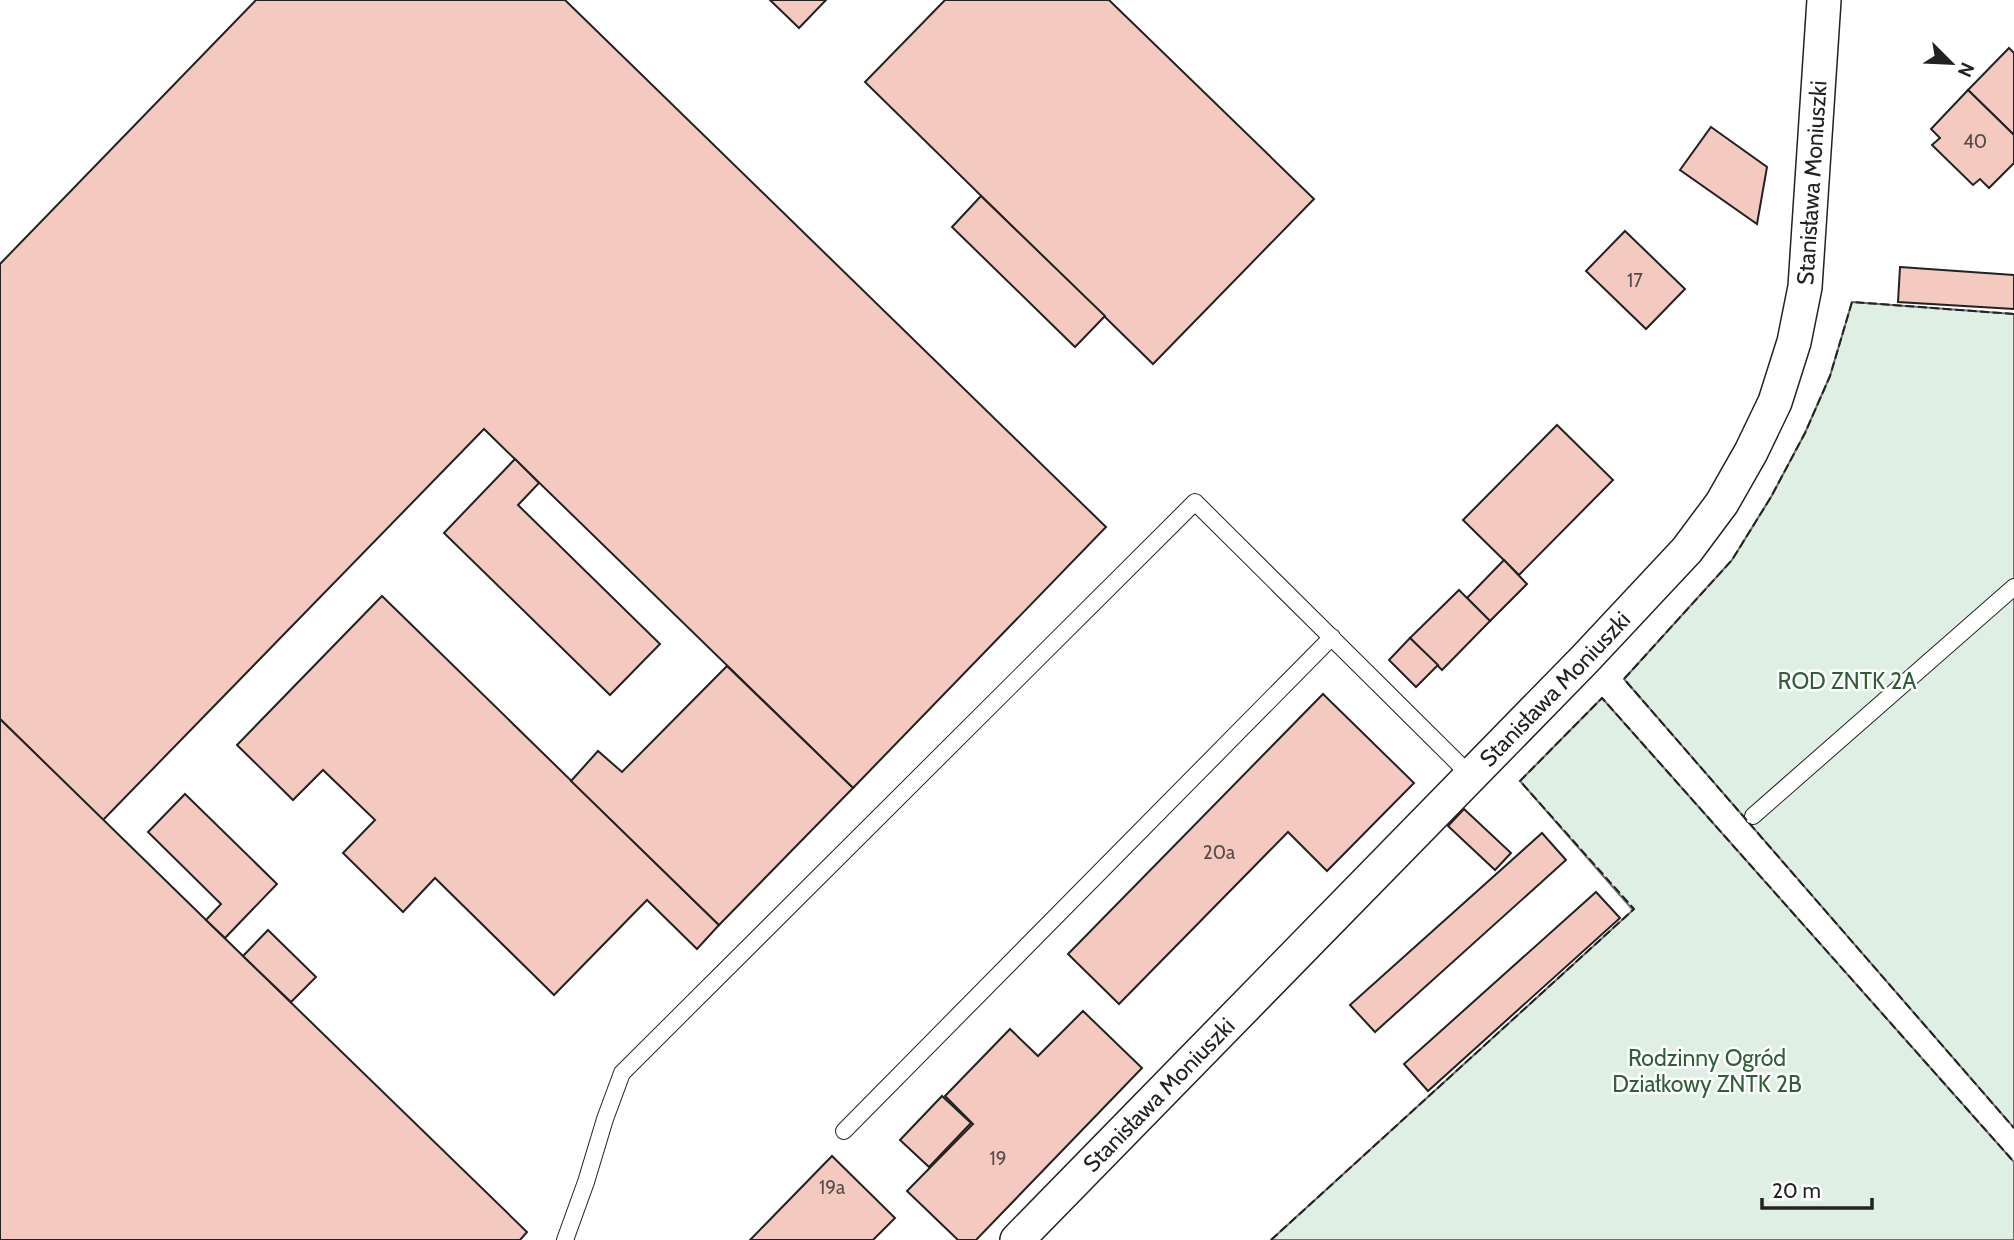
<svg xmlns="http://www.w3.org/2000/svg" width="2014" height="1240" viewBox="0 0 2014 1240" font-family="Cabin,sans-serif">
	<style>
		.green { fill: #e0efe3; stroke: #6f6f6f; stroke-width: 2 }
		.building { fill: #f3c9c0; stroke: #222; stroke-width: 2 }
		.lines { fill: none; stroke-linecap: round; stroke-linejoin: round }
		.lane-casing { stroke: #222; stroke-width: 18 }
		.street-casing { stroke: #222; stroke-width: 36 }
		.lane { stroke: #fff; stroke-width: 16 }
		.street { stroke: #fff; stroke-width: 33 }
		.fence { stroke: #222; stroke-width: 2; stroke-dasharray: 9 3.5; stroke-linecap: butt }
		.labels { text-anchor: middle; stroke-width: 5; stroke-linejoin: round; paint-order: stroke }
		.number-label { font-size: 19px; fill: #564c4a }
		.street-label { font-size: 23px; fill: #222; stroke: #fff }
		.park-label { font-size: 23px; fill: #2f5e38; stroke: #fff }
	</style>
	<rect width="100%" height="100%" fill="#fff"/>
	<g class="green">
		<polygon points="1852,302 2014,314 2014,1128 1624,679 1732,560 1771,497 1805,433 1830,376"/>
		<polygon points="1602,698 2014,1162 2014,1240 1271,1240 1633,910 1520,781"/>
	</g>
	<g class="building">
		<polygon points="256,0 565,0 1106,527 853,788 484,429 103,820 0,719 0,264"/>
		<polygon points="770,0 826,0 799,28"/>
		<polygon points="945,0 1109,0 1314,199 1153,364 865,82"/>
		<polygon points="2009,48 2014,53 2014,135 1968,90"/>
		<polygon points="1968,90 2014,135 2014,163 1989,188 1980,179 1973,185 1932,145 1940,138 1931,129"/>
		<polygon points="1711,127 1767,167 1757,224 1680,170"/>
		<polygon points="981,196 1105,316 1075,347 952,227"/>
		<polygon points="1625,231 1685,289 1646,329 1586,271"/>
		<polygon points="1900,267 2014,275 2014,309 1898,302"/>
		<polygon points="1557,425 1613,480 1519,575 1463,520"/>
		<polygon points="515,459 539,483 518,505 660,644 610,695 444,533"/>
		<polygon points="1504,560 1527,584 1490,621 1467,598"/>
		<polygon points="1459,590 1490,621 1442,670 1410,638"/>
		<polygon points="382,596 719,925 697,949 647,900 554,995 435,878 403,912 343,853 375,820 323,770 293,800 237,745"/>
		<polygon points="1410,638 1438,665 1416,687 1389,660"/>
		<polygon points="727,666 853,788 719,925 571,781 598,751 622,772"/>
		<polygon points="1323,694 1414,783 1327,871 1288,832 1119,1004 1068,954"/>
		<polygon points="0,719 243,956 527,1232 520,1240 0,1240"/>
		<polygon points="185,794 277,884 225,938 206,920 221,904 148,832"/>
		<polygon points="1464,809 1511,853 1495,870 1448,826"/>
		<polygon points="1542,833 1566,860 1375,1032 1350,1005"/>
		<polygon points="1596,892 1620,918 1428,1091 1404,1064"/>
		<polygon points="268,930 316,977 291,1002 243,956"/>
		<polygon points="1083,1011 1142,1068 976,1240 958,1240 907,1191 973,1124 945,1096 1010,1029 1038,1056"/>
		<polygon points="942,1096 971,1123 929,1167 900,1140"/>
		<polygon points="832,1156 895,1218 873,1240 750,1240"/>
	</g>
	<g class="lines">
		<g class="lane-casing">
			<g id="lane">
				<polyline points="1753,816 2014,587"/>
				<polyline points="844,1131 1332,637"/>
				<polyline points="565,1240 586,1182 605,1119 622,1073 1195,502 1471,776"/>
			</g>
		</g>
		<g class="street-casing">
			<g id="street">
				<path id="s1" d="M1017,1240L1585,659L1687,550L1722,503L1751,452L1775,402L1794,342L1805,287L1824,0"/>
			</g>
		</g>
		<use href="#lane" class="lane"/>
		<use href="#street" class="street"/>
		<g class="fence">
			<polyline points="2014,314 1852,302 1830,376 1805,433 1771,497 1732,560 1624,679 2014,1128"/>
			<polyline points="1271,1240 1634,909 1520,781 1602,698 2014,1162"/>
		</g>
	</g>
	<g class="labels">
		<g class="number-label">
			<text x="1975" y="148">40</text>
			<text x="1635" y="287">17</text>
			<text x="1219" y="859">20a</text>
			<text x="998" y="1165">19</text>
			<text x="832" y="1194">19a</text>
		</g>
		<g class="street-label">
			<text dy="8" stroke="none"><textPath href="#s1" startOffset="1358">Stanisława Moniuszki</textPath></text>
			<text dy="8" stroke="none"><textPath href="#s1" startOffset="770">Stanisława Moniuszki</textPath></text>
			<text dy="8" stroke="none"><textPath href="#s1" startOffset="203">Stanisława Moniuszki</textPath></text>
		</g>
		<g class="park-label">
			<text x="1847" y="689">ROD ZNTK 2A</text>
			<text x="1707" y="1066">Rodzinny Ogród<tspan x="1707" dy="26">Działkowy ZNTK 2B</tspan></text>
		</g>
	</g>
	<g transform="translate(1951 63) rotate(114)" stroke="#ffffff" stroke-width="5" paint-order="stroke">
	<path d="M0-5L12 26L0 18L-12 26Z" fill="#222222"/>
	<text y="-10" font-size="19" font-weight="bold" text-anchor="middle" fill="#222222">N</text>
	</g>
	<path d="M1762 1198v10h110v-10" fill="none" stroke="#222222" stroke-width="3.5"/>
	<text x="1772" y="1198" font-size="21" fill="#222222" stroke="#ffffff" stroke-width="5" paint-order="stroke">20 m</text>
</svg>
